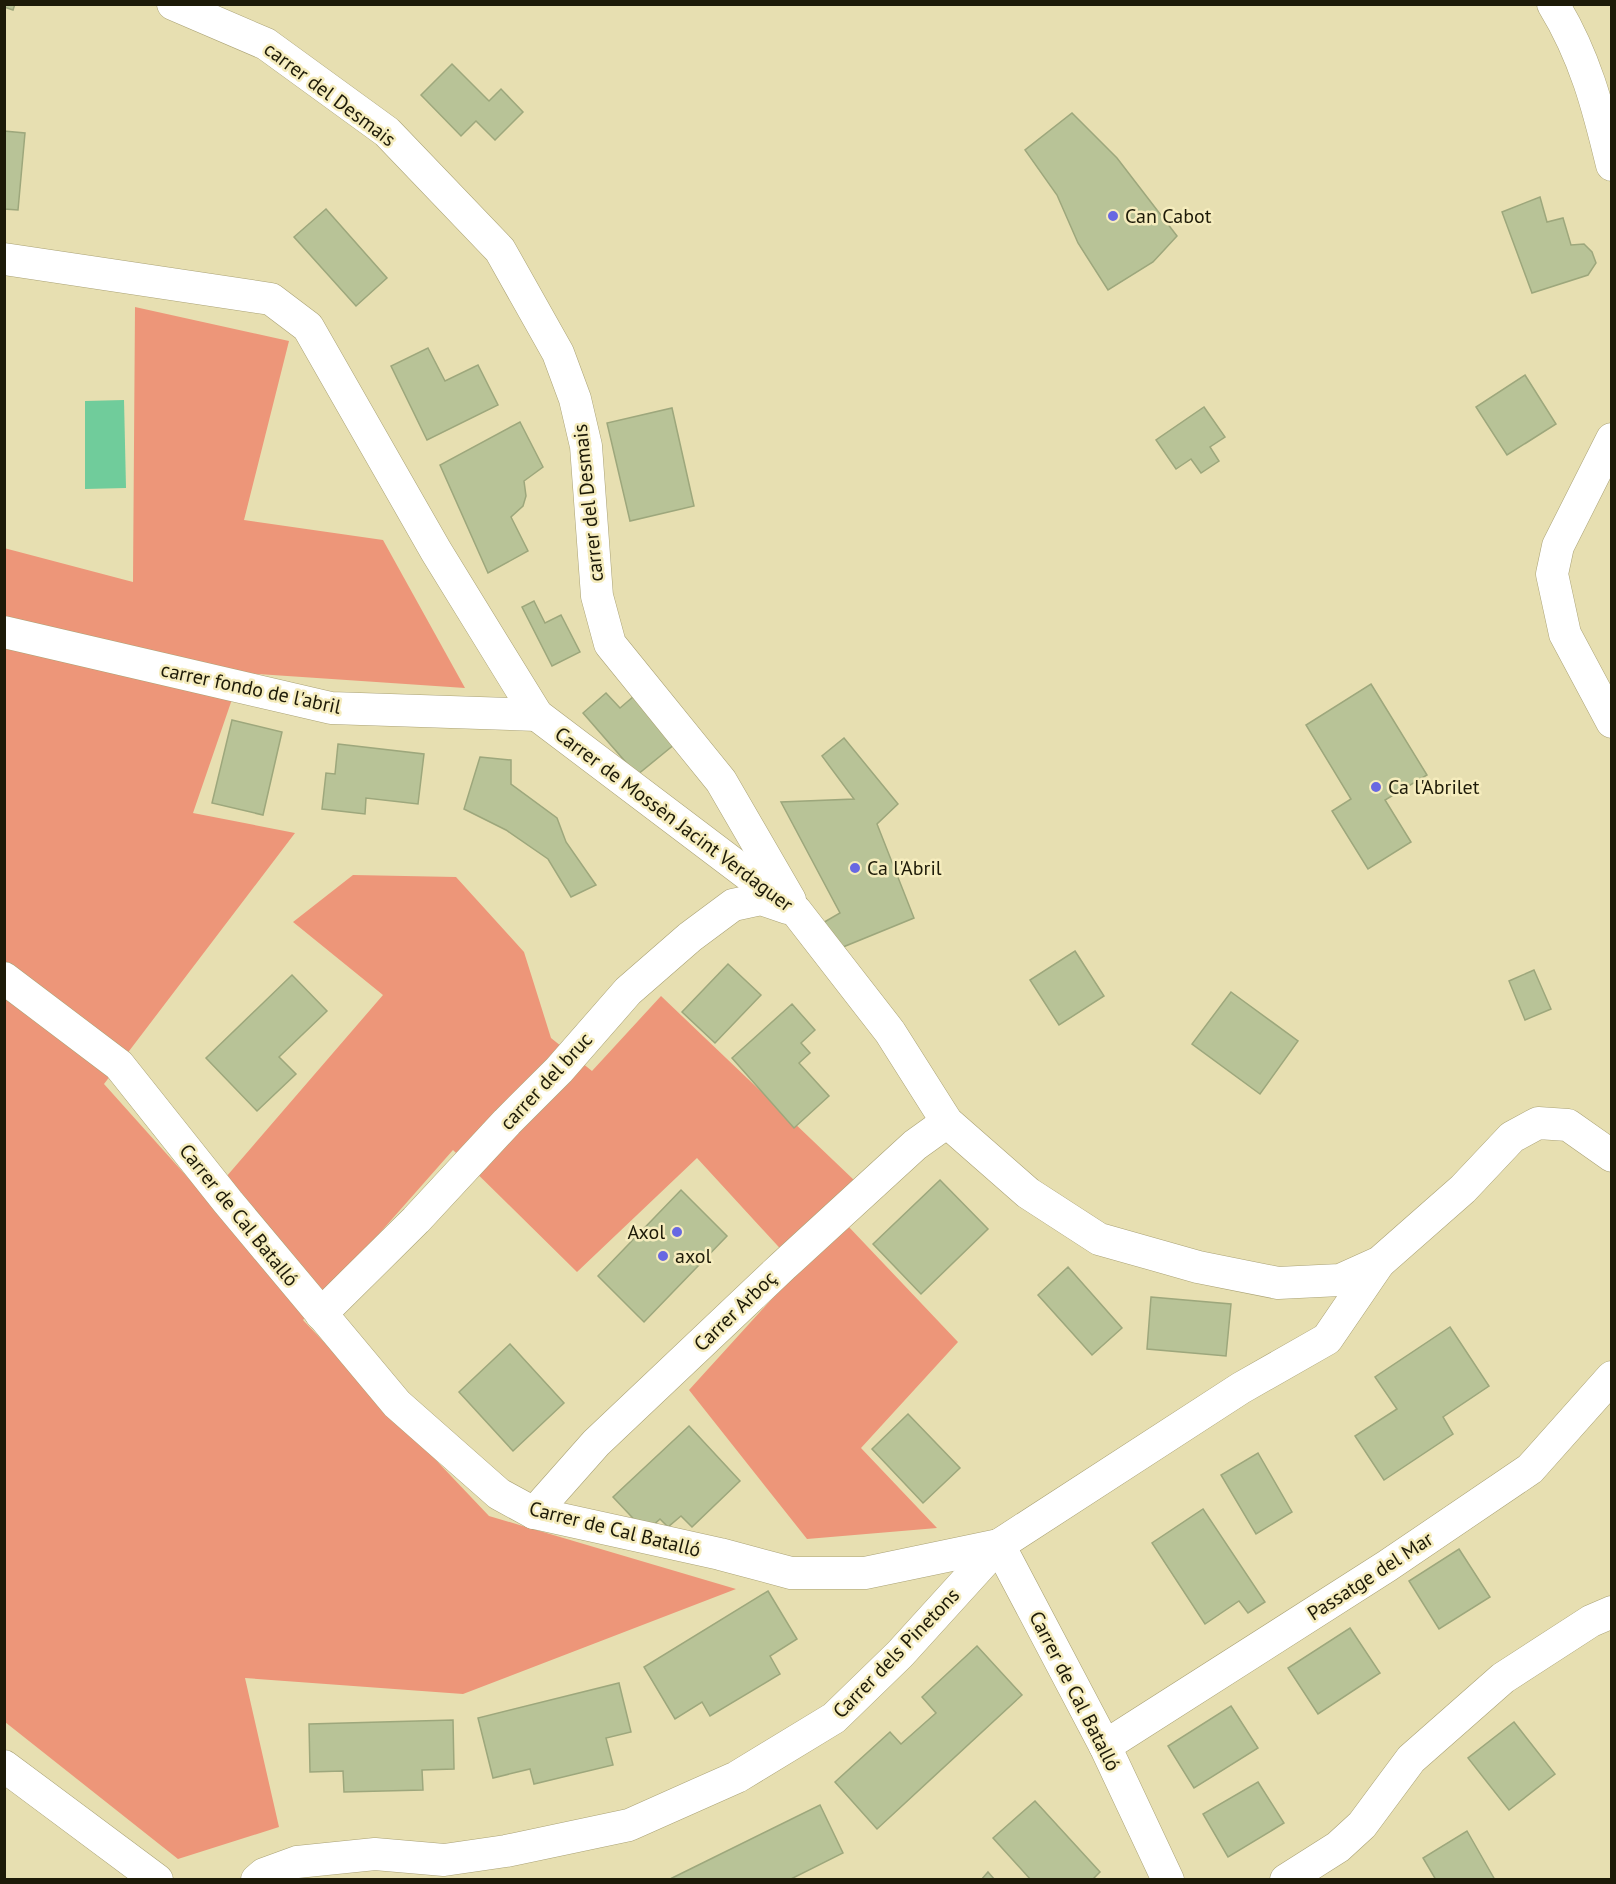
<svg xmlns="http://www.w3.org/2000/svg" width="1616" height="1884" viewBox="0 0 1616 1884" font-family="'PT Sans',sans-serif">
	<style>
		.forest { fill: #ed9679 }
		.water { fill: #70cc9b }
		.building { fill: #b8c397; stroke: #9da77c; stroke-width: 1.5 }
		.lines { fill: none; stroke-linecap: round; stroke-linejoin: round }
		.minor-casing { stroke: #aaa275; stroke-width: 33 }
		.minor { stroke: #fff; stroke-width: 32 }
		.poi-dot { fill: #6868e2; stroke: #f5ecbd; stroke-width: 2 }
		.labels { text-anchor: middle; stroke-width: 5; stroke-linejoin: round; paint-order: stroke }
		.street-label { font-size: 20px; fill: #1d1a08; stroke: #f5ecbd }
		.poi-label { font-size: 20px; fill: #1d1a08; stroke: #f5ecbd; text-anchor: start }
	</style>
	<rect width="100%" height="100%" fill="#e7dfb1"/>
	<polygon class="forest" points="135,307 289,341 244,520 383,540 465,688 241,673 193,813 295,833 104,1084 207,1199 383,995 293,922 353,875 456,877 524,952 551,1038 592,1071 661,996 855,1181 829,1206 958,1342 861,1448 937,1528 807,1539 689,1390 799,1269 697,1158 577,1272 453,1150 303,1320 489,1516 736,1589 463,1694 245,1678 279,1827 178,1859 5,1722 4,548 133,582"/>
	<polygon class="water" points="124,400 126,488 85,489 85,401"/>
	<g class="building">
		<polygon points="4,4 15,4 13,10 4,7"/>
		<polygon points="452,64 489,101 501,89 523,112 495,140 476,121 461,136 421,95"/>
		<polygon points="1072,113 1117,158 1177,236 1153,262 1108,290 1078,243 1057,195 1025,150"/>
		<polygon points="4,131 25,133 18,210 4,209"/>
		<polygon points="1540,197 1547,222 1563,218 1571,245 1584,244 1592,252 1596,263 1588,275 1532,293 1502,212"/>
		<polygon points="326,209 387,278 356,306 294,237"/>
		<polygon points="428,348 445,381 478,365 498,405 427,440 391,366"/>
		<polygon points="1525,375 1556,424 1507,455 1476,407"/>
		<polygon points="1204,407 1225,437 1210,447 1219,461 1201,473 1191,459 1176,469 1156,440"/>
		<polygon points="672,408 694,506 630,521 607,423"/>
		<polygon points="520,422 543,467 524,481 526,496 523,506 511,517 528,551 488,573 440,465"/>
		<polygon points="534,601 545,623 561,615 580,652 552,666 522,607"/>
		<polygon points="1371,684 1427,775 1385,800 1411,842 1368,869 1332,811 1351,799 1306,725"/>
		<polygon points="606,693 620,708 634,696 675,744 637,775 583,713"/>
		<polygon points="232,720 282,732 263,815 212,803"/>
		<polygon points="844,738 898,804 877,824 914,918 843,947 821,924 840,913 781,802 854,799 822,756"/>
		<polygon points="338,744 424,754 418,804 366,798 365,814 322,809 326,773 335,774"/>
		<polygon points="480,757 511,760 511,784 557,818 566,842 596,885 571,897 548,859 506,830 464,809"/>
		<polygon points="1075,951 1104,996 1059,1025 1030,980"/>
		<polygon points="728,964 761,995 715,1043 682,1012"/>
		<polygon points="1534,970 1551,1009 1525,1020 1509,981"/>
		<polygon points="292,975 327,1011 279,1057 296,1074 257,1111 206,1058"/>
		<polygon points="1231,992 1298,1041 1260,1094 1192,1044"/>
		<polygon points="792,1004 815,1030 801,1043 810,1053 799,1063 829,1096 794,1128 732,1058"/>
		<polygon points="940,1180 988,1229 921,1294 873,1244"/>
		<polygon points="681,1190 727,1236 644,1322 598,1276"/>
		<polygon points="1068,1267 1122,1328 1092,1355 1038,1295"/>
		<polygon points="1151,1297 1231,1304 1226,1356 1147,1349"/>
		<polygon points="1450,1327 1489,1386 1443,1417 1453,1434 1384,1480 1355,1436 1397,1409 1375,1377"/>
		<polygon points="510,1344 564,1403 513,1451 459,1392"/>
		<polygon points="908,1414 960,1468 923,1503 872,1449"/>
		<polygon points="689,1426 740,1481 692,1527 681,1516 668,1527 660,1519 646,1532 613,1497"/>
		<polygon points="1258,1453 1292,1512 1256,1534 1221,1475"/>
		<polygon points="1203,1509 1265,1602 1248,1613 1239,1601 1205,1624 1152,1543"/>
		<polygon points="1459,1549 1490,1597 1439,1629 1409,1581"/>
		<polygon points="768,1591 797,1639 770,1656 780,1674 710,1716 702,1702 675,1719 644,1667"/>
		<polygon points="1350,1628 1380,1673 1318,1714 1288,1668"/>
		<polygon points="977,1646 1022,1695 877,1829 835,1782 890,1732 901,1744 936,1713 922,1697"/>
		<polygon points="619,1683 631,1732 606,1738 613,1765 534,1784 530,1769 493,1778 478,1718"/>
		<polygon points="1231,1706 1258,1748 1194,1788 1168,1746"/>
		<polygon points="453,1720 454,1769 422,1770 423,1790 344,1792 343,1771 310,1772 309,1724"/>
		<polygon points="1514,1722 1555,1774 1509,1810 1468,1758"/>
		<polygon points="1258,1782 1284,1823 1228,1857 1203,1814"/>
		<polygon points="1035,1801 1100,1872 1092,1880 1031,1880 993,1838"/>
		<polygon points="820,1805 843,1853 789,1880 668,1880"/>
		<polygon points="1467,1831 1495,1880 1436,1880 1423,1858"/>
		<polygon points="988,1872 995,1880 981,1880"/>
	</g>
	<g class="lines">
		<g class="minor-casing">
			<g id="minor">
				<polyline points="173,4 266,44 387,132 500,250 558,353 575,399 586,446 597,596 610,644 721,781 790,900"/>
				<path d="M1553,4C1585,56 1598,107 1612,165"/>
				<polyline points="4,259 271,299 308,327 436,551 537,715 796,911 890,1032 947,1122 1028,1193 1099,1239 1198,1267 1278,1283 1340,1280 1380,1262 1463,1189 1512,1137 1538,1123 1568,1125 1612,1156"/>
				<polyline points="1612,439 1558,546 1552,574 1565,634 1612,722"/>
				<polyline points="4,632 331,708 537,715"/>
				<polyline points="4,978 119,1065 228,1202 397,1404 499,1494 534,1513 720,1554 791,1573 865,1573 999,1545 1105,1746 1168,1880"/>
				<polyline points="321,1314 416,1220 507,1122 559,1070 628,991 690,937 733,905 761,899 787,908"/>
				<polyline points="534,1513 596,1443 783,1266 915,1145 947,1122"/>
				<polyline points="1105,1746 1387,1566 1530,1469 1612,1377"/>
				<polyline points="4,1766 157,1880"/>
				<polyline points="257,1880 264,1874 297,1862 375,1854 444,1860 506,1851 629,1825 737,1777 834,1718 900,1654 999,1545 1241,1388 1327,1339 1379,1263"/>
				<polyline points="1286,1880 1338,1847 1362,1825 1411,1759 1503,1678 1591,1621 1612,1612"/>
			</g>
		</g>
		<use href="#minor" class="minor"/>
	</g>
	<g class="poi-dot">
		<circle cx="1113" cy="216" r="6"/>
		<circle cx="1376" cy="787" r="6"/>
		<circle cx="855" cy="868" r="6"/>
		<circle cx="677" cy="1232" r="6"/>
		<circle cx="663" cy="1256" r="6"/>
	</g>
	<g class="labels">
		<g class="street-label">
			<text transform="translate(330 94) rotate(37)" y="7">carrer del Desmais</text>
			<text transform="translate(588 503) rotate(-96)" y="7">carrer del Desmais</text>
			<text transform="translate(251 688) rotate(12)" y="7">carrer fondo de l'abril</text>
			<text transform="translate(674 819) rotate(37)" y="7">Carrer de Mossèn Jacint Verdaguer</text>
			<text transform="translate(546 1081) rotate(-47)" y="7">carrer del bruc</text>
			<text transform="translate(239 1215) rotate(51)" y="7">Carrer de Cal Batalló</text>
			<text transform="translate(735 1311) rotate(-44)" y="7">Carrer Arboç</text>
			<text transform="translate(615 1529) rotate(14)" y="7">Carrer de Cal Batalló</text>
			<text transform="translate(1370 1576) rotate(-33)" y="7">Passatge del Mar</text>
			<text transform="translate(896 1653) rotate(-46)" y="7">Carrer dels Pinetons</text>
			<text transform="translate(1075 1691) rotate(63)" y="7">Carrer de Cal Batalló</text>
		</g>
		<g class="poi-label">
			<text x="1125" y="223">Can Cabot</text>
			<text x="1388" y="794">Ca l'Abrilet</text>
			<text x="867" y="875">Ca l'Abril</text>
			<text x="665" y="1239" text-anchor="end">Axol</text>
			<text x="675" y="1263">axol</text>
		</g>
	</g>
	<rect width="1616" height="1884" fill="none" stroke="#1d1a08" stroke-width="12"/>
</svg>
